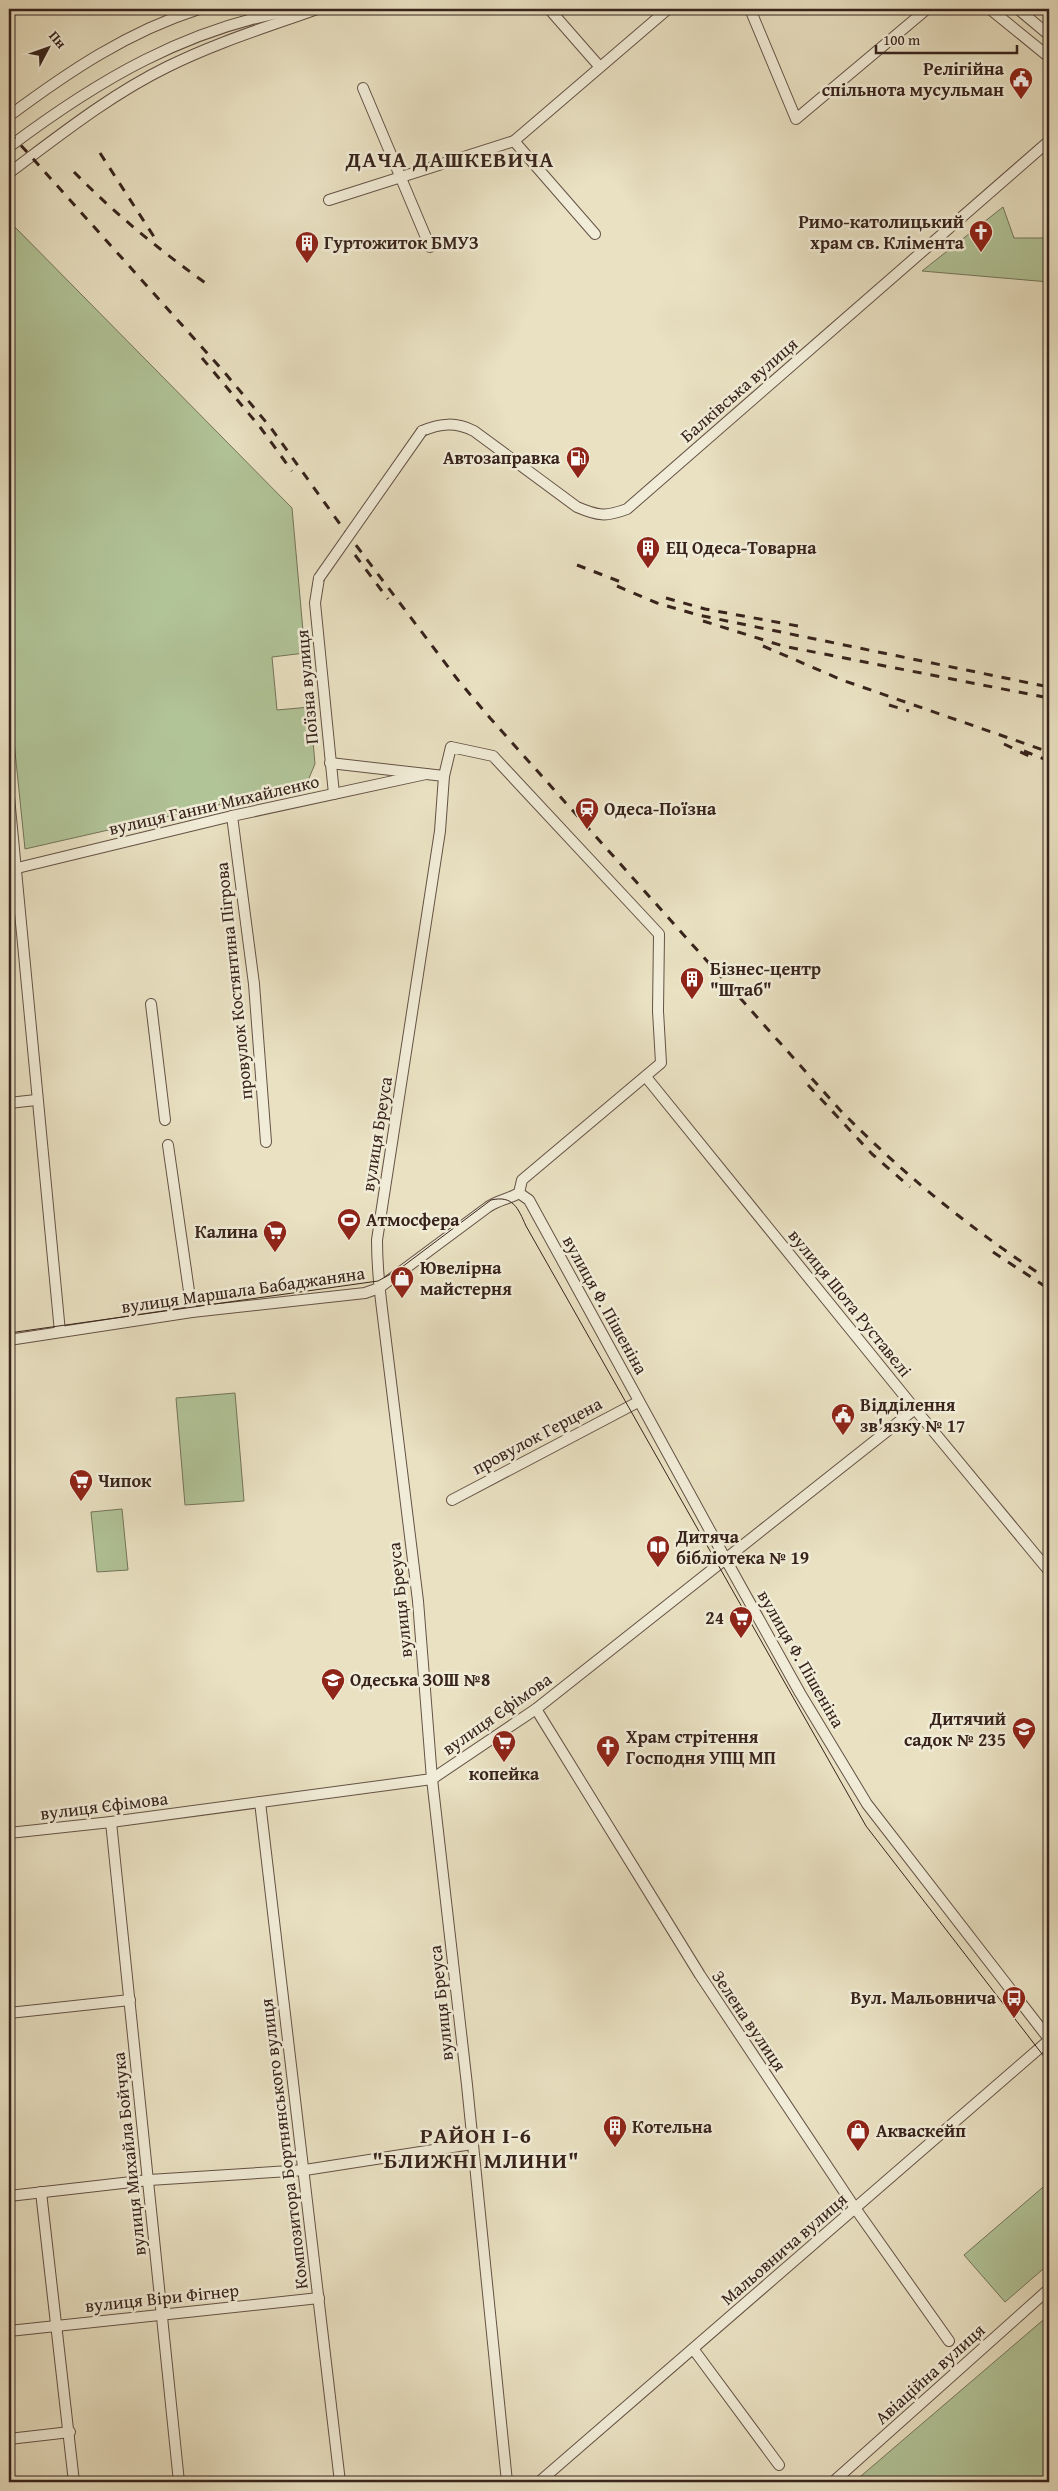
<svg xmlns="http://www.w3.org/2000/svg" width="1058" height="2491" viewBox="0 0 1058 2491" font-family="'Gentium Book Plus',serif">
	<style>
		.green { fill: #b1c498; stroke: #74745a }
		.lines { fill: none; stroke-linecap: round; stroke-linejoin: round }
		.minor-casing { stroke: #645246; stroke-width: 12 }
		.minor { stroke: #f1ecd7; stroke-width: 10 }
		.tram { stroke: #37231c; stroke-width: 1 }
		.rail { stroke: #37231c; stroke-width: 3; stroke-dasharray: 9 9; stroke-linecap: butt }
		.minor-bridge-casing { stroke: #645246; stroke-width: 12; stroke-linecap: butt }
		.minor-bridge { stroke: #f1ecd7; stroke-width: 10 }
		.labels { text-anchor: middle; stroke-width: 5; stroke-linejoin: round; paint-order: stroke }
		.poi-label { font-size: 18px; font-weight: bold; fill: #37231c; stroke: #f1ecd7; text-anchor: start }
		.street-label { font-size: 18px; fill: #37231c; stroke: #f1ecd7 }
		.district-label { font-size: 22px; font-weight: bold; letter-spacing: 1px; fill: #37231c; stroke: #f1ecd7 }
	</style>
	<rect width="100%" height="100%" fill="#e9e1c2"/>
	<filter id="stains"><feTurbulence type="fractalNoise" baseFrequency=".004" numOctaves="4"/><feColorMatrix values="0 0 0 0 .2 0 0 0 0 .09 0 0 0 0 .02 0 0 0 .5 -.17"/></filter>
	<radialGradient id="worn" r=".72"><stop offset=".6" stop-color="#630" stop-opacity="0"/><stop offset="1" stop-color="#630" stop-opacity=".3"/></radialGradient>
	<g class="green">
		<polygon points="1003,207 1014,238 1049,238 1049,282 922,271"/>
		<polygon points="9,221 292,508 305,653 272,657 277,710 310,707 315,764 306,785 25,849 9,693"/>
		<polygon points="235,1393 244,1501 185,1505 176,1398"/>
		<polygon points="122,1509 128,1570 97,1572 91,1512"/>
		<polygon points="1049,2182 1049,2264 1005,2302 964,2255"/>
		<polygon points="1049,2315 1049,2482 854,2482"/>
	</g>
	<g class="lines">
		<g class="minor-casing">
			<g id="minor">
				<polyline points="750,9 796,119 927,9"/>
				<polyline points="990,9 1049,57"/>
				<polyline points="1018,9 1049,35"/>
				<polyline points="550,10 599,66"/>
				<polyline points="363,88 430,247"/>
				<path d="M9,116C68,72 127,32 199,9"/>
				<polyline points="514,141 595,234"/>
				<path d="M9,147C98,80 186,28 298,9"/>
				<path d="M9,173C60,135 110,95 167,67C215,43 267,27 317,9"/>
				<polyline points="329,200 514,141 668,9"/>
				<path d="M422,431C441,423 456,422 474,431L577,507C598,516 606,517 627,509L1049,141"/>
				<polyline points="319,578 315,603 334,794"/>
				<polyline points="330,763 444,776"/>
				<polyline points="9,797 60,1332"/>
				<polyline points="232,816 254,984 266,1142"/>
				<polyline points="9,870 232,816 426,774"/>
				<polyline points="151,1004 165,1120"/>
				<polyline points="646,1077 915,1409 1049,1571"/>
				<polyline points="9,1103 36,1100"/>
				<polyline points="168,1145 192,1312"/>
				<polyline points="519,1193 529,1200 725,1558 800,1693 867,1804 1049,2039"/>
				<path d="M9,1340L192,1312L365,1293L379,1288L488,1207C498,1200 509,1199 519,1193L522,1180L661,1063L658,1011L659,934L493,756L451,747L444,776L440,831L377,1240C377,1264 379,1285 382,1309L418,1601L432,1779L467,2085L507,2482"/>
				<polyline points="452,1500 638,1402"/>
				<polyline points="536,1709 700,1975 855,2208 949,2341"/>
				<polyline points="260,1802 340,2482"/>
				<polyline points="111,1822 179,2482"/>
				<polyline points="9,1833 111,1822 432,1779 536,1709 915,1409"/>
				<polyline points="9,2013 130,2000"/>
				<polyline points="41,2192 74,2482"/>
				<polyline points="9,2196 149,2180 305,2170 472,2144"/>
				<polyline points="9,2331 319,2298"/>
				<polyline points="694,2350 779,2465"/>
				<polyline points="9,2439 70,2432"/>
				<polyline points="539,2482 1049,2040"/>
				<polyline points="685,2482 686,2482"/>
				<polyline points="833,2482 1049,2289"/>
			</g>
		</g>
		<use href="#minor" class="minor"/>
		<path class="tram" d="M9,1333L378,1281L398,1270L491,1200C513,1195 518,1208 526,1226L866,1826L1049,2063"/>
		<g class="rail">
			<path d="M9,132L225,373L271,428L337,520L458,680L490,718L840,1110C904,1175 973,1231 1049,1280"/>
			<polyline points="100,153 158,243"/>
			<path d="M74,172C116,215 162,252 211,287"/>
			<polyline points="202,358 260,427 292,471"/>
			<polyline points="355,555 388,599"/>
			<polyline points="577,565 626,584"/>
			<polyline points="617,586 657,603 698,615 1049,687"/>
			<polyline points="666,598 705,609 798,626"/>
			<polyline points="703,621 783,646 1049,698"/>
			<polyline points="763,646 842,680 1049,752"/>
			<polyline points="889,705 909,711"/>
			<polyline points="1004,744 1029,756"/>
			<polyline points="1024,751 1049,761"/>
			<polyline points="808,1085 872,1154 910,1187"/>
			<polyline points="993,1252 1049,1289"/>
		</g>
		<g class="minor-bridge-casing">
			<polyline id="minor-bridge" points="319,578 422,431"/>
		</g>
		<use href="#minor-bridge" class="minor-bridge"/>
	</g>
	<defs>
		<g id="civic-pin" transform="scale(1.25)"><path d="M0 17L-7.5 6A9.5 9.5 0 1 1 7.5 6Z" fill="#8f2418" stroke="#f1ecd7"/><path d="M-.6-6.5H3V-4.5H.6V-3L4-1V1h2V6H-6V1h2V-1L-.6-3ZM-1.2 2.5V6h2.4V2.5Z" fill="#fff"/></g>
		<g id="church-pin" transform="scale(1.25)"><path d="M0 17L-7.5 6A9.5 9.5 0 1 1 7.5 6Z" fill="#8f2418" stroke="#f1ecd7"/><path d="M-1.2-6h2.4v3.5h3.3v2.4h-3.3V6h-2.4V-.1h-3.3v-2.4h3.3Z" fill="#fff"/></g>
		<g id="building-pin" transform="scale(1.25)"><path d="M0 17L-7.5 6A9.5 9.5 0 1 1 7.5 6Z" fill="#8f2418" stroke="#f1ecd7"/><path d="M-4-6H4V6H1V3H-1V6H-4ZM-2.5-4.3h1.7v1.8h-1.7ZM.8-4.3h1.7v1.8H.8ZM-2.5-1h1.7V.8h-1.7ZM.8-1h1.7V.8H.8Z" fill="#fff"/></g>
		<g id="fuel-pin" transform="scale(1.25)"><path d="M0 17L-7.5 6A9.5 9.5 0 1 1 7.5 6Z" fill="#8f2418" stroke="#f1ecd7"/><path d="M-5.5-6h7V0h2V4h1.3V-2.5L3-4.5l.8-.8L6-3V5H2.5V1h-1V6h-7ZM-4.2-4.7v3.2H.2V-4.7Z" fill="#fff"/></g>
		<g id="station-pin" transform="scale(1.25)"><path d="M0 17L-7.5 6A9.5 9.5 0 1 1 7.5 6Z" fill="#8f2418" stroke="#f1ecd7"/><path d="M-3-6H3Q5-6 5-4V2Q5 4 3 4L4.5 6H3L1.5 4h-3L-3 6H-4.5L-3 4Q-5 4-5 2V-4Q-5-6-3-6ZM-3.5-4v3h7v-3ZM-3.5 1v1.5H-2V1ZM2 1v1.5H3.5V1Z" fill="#fff"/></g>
		<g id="stadium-pin" transform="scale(1.25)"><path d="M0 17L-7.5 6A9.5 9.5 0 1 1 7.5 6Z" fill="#8f2418" stroke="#f1ecd7"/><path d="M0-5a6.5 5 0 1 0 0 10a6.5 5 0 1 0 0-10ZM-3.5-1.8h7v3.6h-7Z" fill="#fff"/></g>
		<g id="supermarket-pin" transform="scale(1.25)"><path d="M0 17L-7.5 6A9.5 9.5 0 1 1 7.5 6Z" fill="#8f2418" stroke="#f1ecd7"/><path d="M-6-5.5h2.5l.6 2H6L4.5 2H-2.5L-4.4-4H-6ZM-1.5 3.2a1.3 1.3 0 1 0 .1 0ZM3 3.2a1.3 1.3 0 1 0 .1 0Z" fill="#fff"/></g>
		<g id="shop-pin" transform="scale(1.25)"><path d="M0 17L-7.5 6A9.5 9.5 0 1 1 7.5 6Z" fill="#8f2418" stroke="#f1ecd7"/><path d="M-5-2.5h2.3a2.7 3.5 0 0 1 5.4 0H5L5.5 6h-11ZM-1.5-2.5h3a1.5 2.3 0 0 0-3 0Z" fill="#fff"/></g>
		<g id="library-pin" transform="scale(1.25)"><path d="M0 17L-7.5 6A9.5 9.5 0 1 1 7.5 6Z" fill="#8f2418" stroke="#f1ecd7"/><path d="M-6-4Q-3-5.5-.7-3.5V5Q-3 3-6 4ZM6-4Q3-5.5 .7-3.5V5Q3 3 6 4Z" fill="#fff"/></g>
		<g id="school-pin" transform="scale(1.25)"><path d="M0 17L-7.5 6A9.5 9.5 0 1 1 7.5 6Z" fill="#8f2418" stroke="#f1ecd7"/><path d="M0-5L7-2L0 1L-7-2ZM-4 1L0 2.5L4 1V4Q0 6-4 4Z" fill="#fff"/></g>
		<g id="bus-pin" transform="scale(1.25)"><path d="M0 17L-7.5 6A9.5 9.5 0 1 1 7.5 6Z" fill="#8f2418" stroke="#f1ecd7"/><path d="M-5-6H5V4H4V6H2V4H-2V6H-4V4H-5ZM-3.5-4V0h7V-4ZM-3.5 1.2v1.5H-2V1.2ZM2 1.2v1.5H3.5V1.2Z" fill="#fff"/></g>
	</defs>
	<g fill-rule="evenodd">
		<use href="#civic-pin" x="1021" y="79"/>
		<use href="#church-pin" x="981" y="232"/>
		<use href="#building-pin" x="307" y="243"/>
		<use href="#fuel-pin" x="578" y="458"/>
		<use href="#building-pin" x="648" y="548"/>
		<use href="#station-pin" x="587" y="809"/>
		<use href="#building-pin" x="692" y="979"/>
		<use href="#stadium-pin" x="349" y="1220"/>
		<use href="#supermarket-pin" x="275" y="1232"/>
		<use href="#shop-pin" x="402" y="1278"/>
		<use href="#civic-pin" x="843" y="1415"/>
		<use href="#supermarket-pin" x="81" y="1481"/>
		<use href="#library-pin" x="658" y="1547"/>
		<use href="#supermarket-pin" x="741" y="1618"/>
		<use href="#school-pin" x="333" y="1680"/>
		<use href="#school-pin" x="1024" y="1729"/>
		<use href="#supermarket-pin" x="504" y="1742"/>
		<use href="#church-pin" x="608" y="1747"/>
		<use href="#bus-pin" x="1014" y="1998"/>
		<use href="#building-pin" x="615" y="2127"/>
		<use href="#shop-pin" x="858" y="2131"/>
	</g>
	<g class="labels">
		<g class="poi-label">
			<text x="1004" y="75" text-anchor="end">Релігійна<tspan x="1004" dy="21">спільнота мусульман</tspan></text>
			<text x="964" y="228" text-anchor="end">Римо-католицький<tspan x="964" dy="21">храм св. Клімента</tspan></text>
			<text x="324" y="249">Гуртожиток БМУЗ</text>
			<text x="560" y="464" text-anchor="end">Автозаправка</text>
			<text x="666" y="554">ЕЦ Одеса-Товарна</text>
			<text x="604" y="815">Одеса-Поїзна</text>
			<text x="710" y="975">Бізнес-центр<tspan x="710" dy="21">"Штаб"</tspan></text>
			<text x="366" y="1226">Атмосфера</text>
			<text x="258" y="1238" text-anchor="end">Калина</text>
			<text x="420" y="1274">Ювелірна<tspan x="420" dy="21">майстерня</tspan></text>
			<text x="860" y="1411">Відділення<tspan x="860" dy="21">зв'язку № 17</tspan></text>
			<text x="98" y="1487">Чипок</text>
			<text x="676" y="1543">Дитяча<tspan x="676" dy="21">бібліотека № 19</tspan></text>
			<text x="724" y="1624" text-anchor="end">24</text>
			<text x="350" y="1686">Одеська ЗОШ №8</text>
			<text x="1006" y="1725" text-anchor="end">Дитячий<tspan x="1006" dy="21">садок № 235</tspan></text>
			<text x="626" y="1743">Храм стрітення<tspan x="626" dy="21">Господня УПЦ МП</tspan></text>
			<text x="504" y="1780" text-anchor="middle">копейка</text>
			<text x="996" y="2004" text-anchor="end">Вул. Мальовнича</text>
			<text x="632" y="2133">Котельна</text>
			<text x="876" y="2137">Акваскейп</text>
		</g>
		<g class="street-label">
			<text transform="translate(739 390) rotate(-41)" y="6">Балківська вулиця</text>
			<text transform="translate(307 687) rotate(-95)" y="6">Поїзна вулиця</text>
			<text transform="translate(214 805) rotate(-13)" y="6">вулиця Ганни Михайленко</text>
			<text transform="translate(234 981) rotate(-96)" y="6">провулок Костянтина Пігрова</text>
			<text transform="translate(377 1134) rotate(-81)" y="6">вулиця Бреуса</text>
			<text transform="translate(243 1290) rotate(-8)" y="6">вулиця Маршала Бабаджаняна</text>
			<text transform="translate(850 1303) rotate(51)" y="6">вулиця Шота Руставелі</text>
			<text transform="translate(605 1305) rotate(61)" y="6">вулиця Ф. Пішеніна</text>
			<text transform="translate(537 1436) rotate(-28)" y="6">провулок Герцена</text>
			<text transform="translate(400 1600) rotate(-96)" y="6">вулиця Бреуса</text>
			<text transform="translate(801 1659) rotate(60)" y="6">вулиця Ф. Пішеніна</text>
			<text transform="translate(497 1714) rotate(-35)" y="6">вулиця Єфімова</text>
			<text transform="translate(104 1806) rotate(-7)" y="6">вулиця Єфімова</text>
			<text transform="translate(441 2003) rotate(-96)" y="6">вулиця Бреуса</text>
			<text transform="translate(749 2021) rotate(56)" y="6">Зелена вулиця</text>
			<text transform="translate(284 2144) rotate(-97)" y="6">Композитора Бортнянського вулиця</text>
			<text transform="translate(129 2154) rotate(-96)" y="6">вулиця Михайла Бойчука</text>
			<text transform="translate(784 2249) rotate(-41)" y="6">Мальовнича вулиця</text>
			<text transform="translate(162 2298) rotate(-6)" y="6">вулиця Віри Фігнер</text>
			<text transform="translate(930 2374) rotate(-42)" y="6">Авіаційна вулиця</text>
		</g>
		<g class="district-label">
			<text x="450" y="167">ДАЧА ДАШКЕВИЧА</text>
			<text x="476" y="2143">РАЙОН І-6<tspan x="476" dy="25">"БЛИЖНІ МЛИНИ"</tspan></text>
		</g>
	</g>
	<rect width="1058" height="2491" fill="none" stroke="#e9e1c2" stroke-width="30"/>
	<rect x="10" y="10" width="1038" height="2471" fill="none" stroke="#37231c" stroke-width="2.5"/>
	<rect x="15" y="15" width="1028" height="2461" fill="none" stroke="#37231c"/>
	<g transform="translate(48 48) rotate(49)" stroke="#f1ecd7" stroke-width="4" paint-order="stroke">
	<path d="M0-4L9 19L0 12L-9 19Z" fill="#37231c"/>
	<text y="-8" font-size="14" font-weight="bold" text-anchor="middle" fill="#37231c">Пн</text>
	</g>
	<path d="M876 45v8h141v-8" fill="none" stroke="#37231c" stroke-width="2.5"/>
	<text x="883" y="45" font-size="15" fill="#37231c" stroke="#f1ecd7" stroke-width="4" paint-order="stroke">100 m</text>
	<rect width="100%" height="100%" filter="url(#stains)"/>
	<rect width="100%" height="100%" fill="url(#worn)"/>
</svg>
